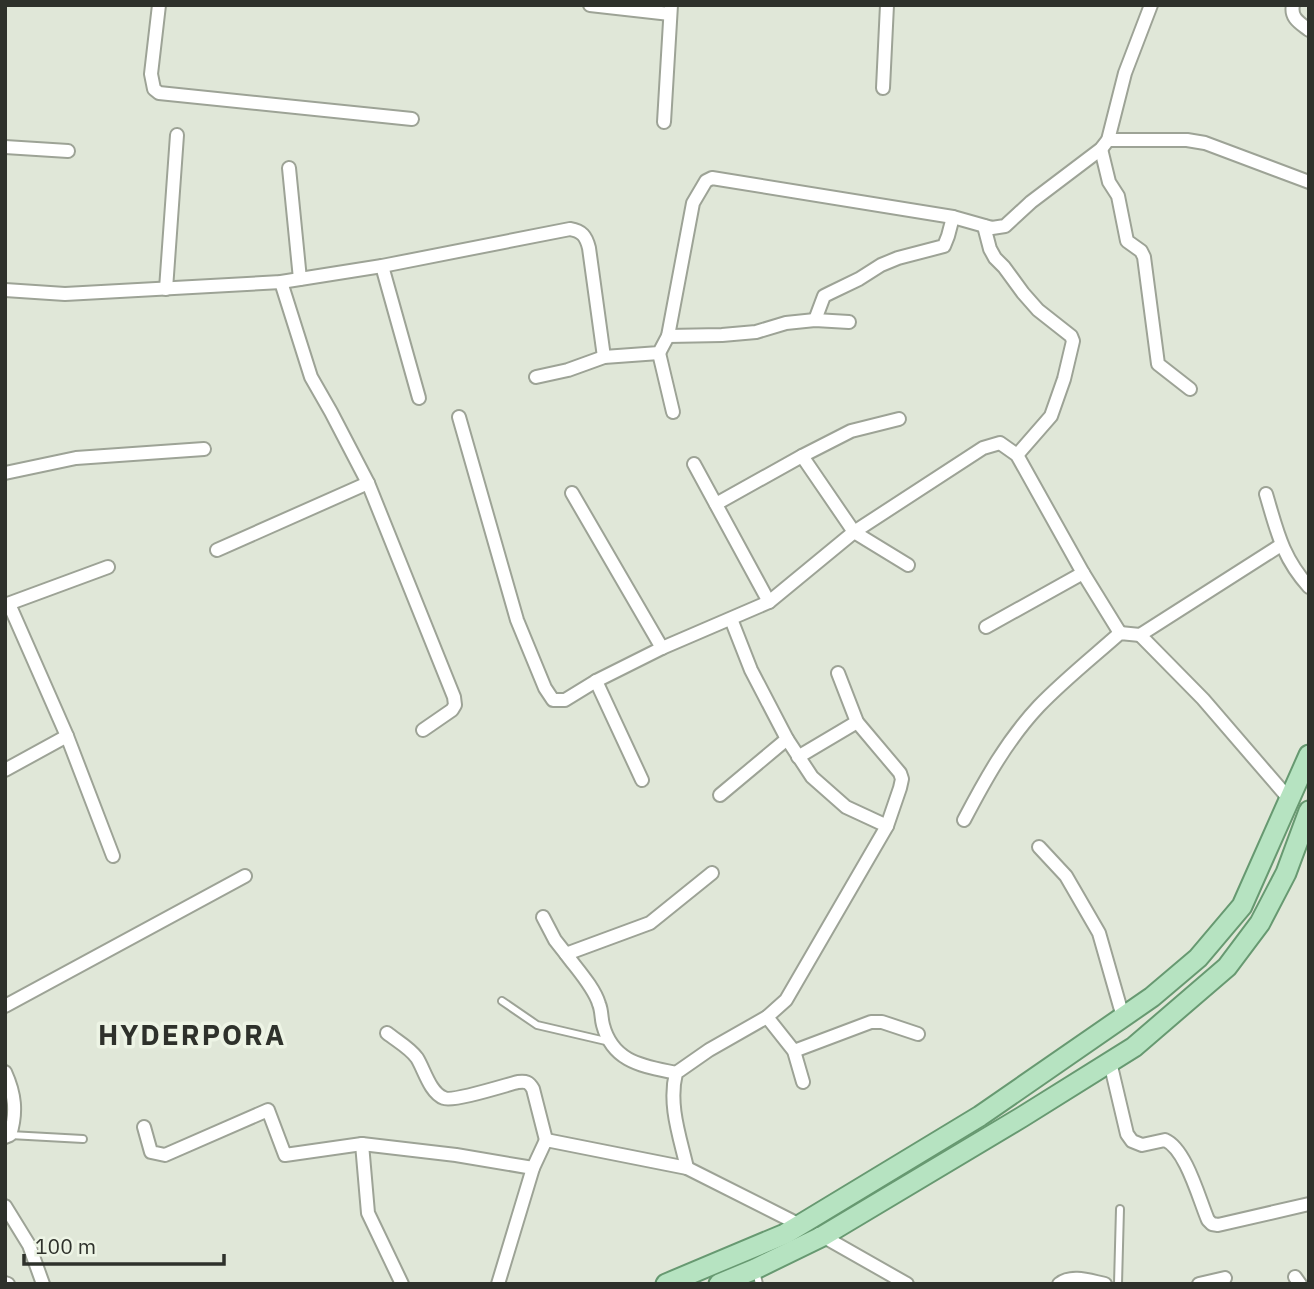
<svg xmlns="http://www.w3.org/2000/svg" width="1314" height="1289" viewBox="0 0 1314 1289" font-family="'IBM Plex Sans',sans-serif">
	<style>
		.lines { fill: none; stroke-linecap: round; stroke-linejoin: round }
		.lane-casing { stroke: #9da396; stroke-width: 10 }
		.street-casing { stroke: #9da396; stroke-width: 16 }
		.primary-casing { stroke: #679971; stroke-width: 23 }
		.lane { stroke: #fff; stroke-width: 6 }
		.street { stroke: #fff; stroke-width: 12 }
		.primary { stroke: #b6e3c1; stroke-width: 19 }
		.labels { text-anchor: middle; stroke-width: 7; stroke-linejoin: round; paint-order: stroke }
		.district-label { font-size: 28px; font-weight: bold; letter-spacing: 2px; fill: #2e312b; stroke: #edf4e5 }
	</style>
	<rect width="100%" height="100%" fill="#e0e7d8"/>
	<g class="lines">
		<g class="lane-casing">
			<g id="lane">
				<polyline points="502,1001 537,1025 610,1042"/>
				<polyline points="10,1135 83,1139"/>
				<polyline points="756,1271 759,1284"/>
				<polyline points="1118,1284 1120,1209"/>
			</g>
		</g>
		<g class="street-casing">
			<g id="street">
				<polyline points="159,5 151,74 154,89 159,93 412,119"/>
				<polyline points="590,5 670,14"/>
				<path d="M1293,5C1290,18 1300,23 1309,30"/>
				<polyline points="883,88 887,5"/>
				<polyline points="664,122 671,5"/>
				<polyline points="1108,140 1187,140 1205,143 1309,182"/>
				<polyline points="5,147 68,151"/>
				<polyline points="1101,149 1109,182 1118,196 1127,241 1141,251 1144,257 1158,364 1190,389"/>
				<polyline points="289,168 300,279"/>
				<polyline points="984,226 990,249 995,258 1004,267 1023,293 1038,310 1071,336 1073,341 1064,379 1051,416 1017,455"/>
				<polyline points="382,266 419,398"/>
				<polyline points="281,282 311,377 331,412 368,483 454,697 455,705 452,710 423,730"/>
				<polyline points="166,289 177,135"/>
				<path d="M5,290L65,294L281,282L382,266L570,229C582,231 586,236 589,248L604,357"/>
				<polyline points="815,320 824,296 830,293 859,279 881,265 898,258 944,246 948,236 953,217"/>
				<polyline points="668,336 722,335 756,332 786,323 815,320 849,322"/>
				<polyline points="659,353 673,412"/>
				<polyline points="536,377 568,370 604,357 659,353 668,336 693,203 706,181 712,178 953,217 992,228 1005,226 1031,202 1101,149 1108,140 1125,73 1151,5"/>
				<polyline points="459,417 517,620 545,688 553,700 565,700 596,681 662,648 769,602 854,532 983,448 1000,443 1017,455 1083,573 1120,633"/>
				<polyline points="802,456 851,431 899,419"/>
				<polyline points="694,464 769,602"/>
				<polyline points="5,473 76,458 204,449"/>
				<polyline points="572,493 662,648"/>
				<path d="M1266,494C1277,531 1282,557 1309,587"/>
				<polyline points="716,504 802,456 854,532 908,565"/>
				<polyline points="1281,545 1140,635 1203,699 1290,800"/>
				<polyline points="217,550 368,483"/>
				<polyline points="9,604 67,736 113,856"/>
				<polyline points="5,605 108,567"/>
				<polyline points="731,619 751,670 787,739 812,777 846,807 887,826"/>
				<polyline points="986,627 1083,573"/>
				<polyline points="596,681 642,780"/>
				<polyline points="798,757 857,722"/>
				<polyline points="5,770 67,736"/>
				<polyline points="720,795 787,739"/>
				<path d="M964,820C985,780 1007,740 1039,706C1064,680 1093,657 1120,633L1140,635"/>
				<polyline points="1039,847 1066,876 1099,933 1123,1017"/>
				<polyline points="543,917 555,940 566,954"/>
				<polyline points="5,1006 245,876"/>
				<polyline points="767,1017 794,1051 803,1082"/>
				<path d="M387,1033C397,1041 410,1048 417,1058C424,1069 430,1093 444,1098C453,1102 506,1085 518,1082C526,1081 529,1082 533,1089L546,1140"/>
				<polyline points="794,1051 871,1022 882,1022 918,1034"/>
				<path d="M1110,1062L1127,1134L1132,1141L1142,1145L1165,1140C1186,1149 1199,1199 1208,1220L1212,1224L1218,1225L1309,1204"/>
				<path d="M5,1072C15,1094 17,1112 10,1135L5,1137"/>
				<path d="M676,1073C644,1066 613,1063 603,1025C601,1018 602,1011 599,1004C594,987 576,968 566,954L650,923L712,873"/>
				<polyline points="144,1127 151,1152 165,1155 268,1110 285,1155 362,1144 456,1155 533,1168"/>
				<polyline points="362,1144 368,1213 402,1284"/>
				<path d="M687,1168C680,1137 668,1105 676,1073L709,1050L767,1017L786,1000L887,826L900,788L902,779L900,773L857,722L838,673"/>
				<polyline points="5,1206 29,1245 43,1284"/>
				<polyline points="819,1234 907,1284"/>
				<polyline points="1295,1277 1300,1284"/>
				<polyline points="5,1283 8,1284"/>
				<polyline points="498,1284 533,1168 546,1140 687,1168 802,1226"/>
				<path d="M1059,1284C1072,1274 1090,1281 1105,1284"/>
				<polyline points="1199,1284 1225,1278"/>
			</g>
		</g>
		<g class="primary-casing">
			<g id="primary">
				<polyline points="666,1284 785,1234 980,1116 1152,997 1198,958 1242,906 1309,755"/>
				<polyline points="719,1284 755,1269 823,1236 1022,1117 1134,1047 1227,967 1260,923 1286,873 1309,811"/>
			</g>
		</g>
		<use href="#lane" class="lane"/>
		<use href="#street" class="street"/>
		<use href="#primary" class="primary"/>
	</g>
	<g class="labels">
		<g class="district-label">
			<text x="192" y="1045">HYDERPORA</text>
		</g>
	</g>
	<rect width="1314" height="1289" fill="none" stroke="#2e312b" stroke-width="14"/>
	<path d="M24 1254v10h200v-10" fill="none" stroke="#2e312b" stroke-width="3.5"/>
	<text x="35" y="1254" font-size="21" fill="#2e312b" stroke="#edf4e5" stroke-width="5" paint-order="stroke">100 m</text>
</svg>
